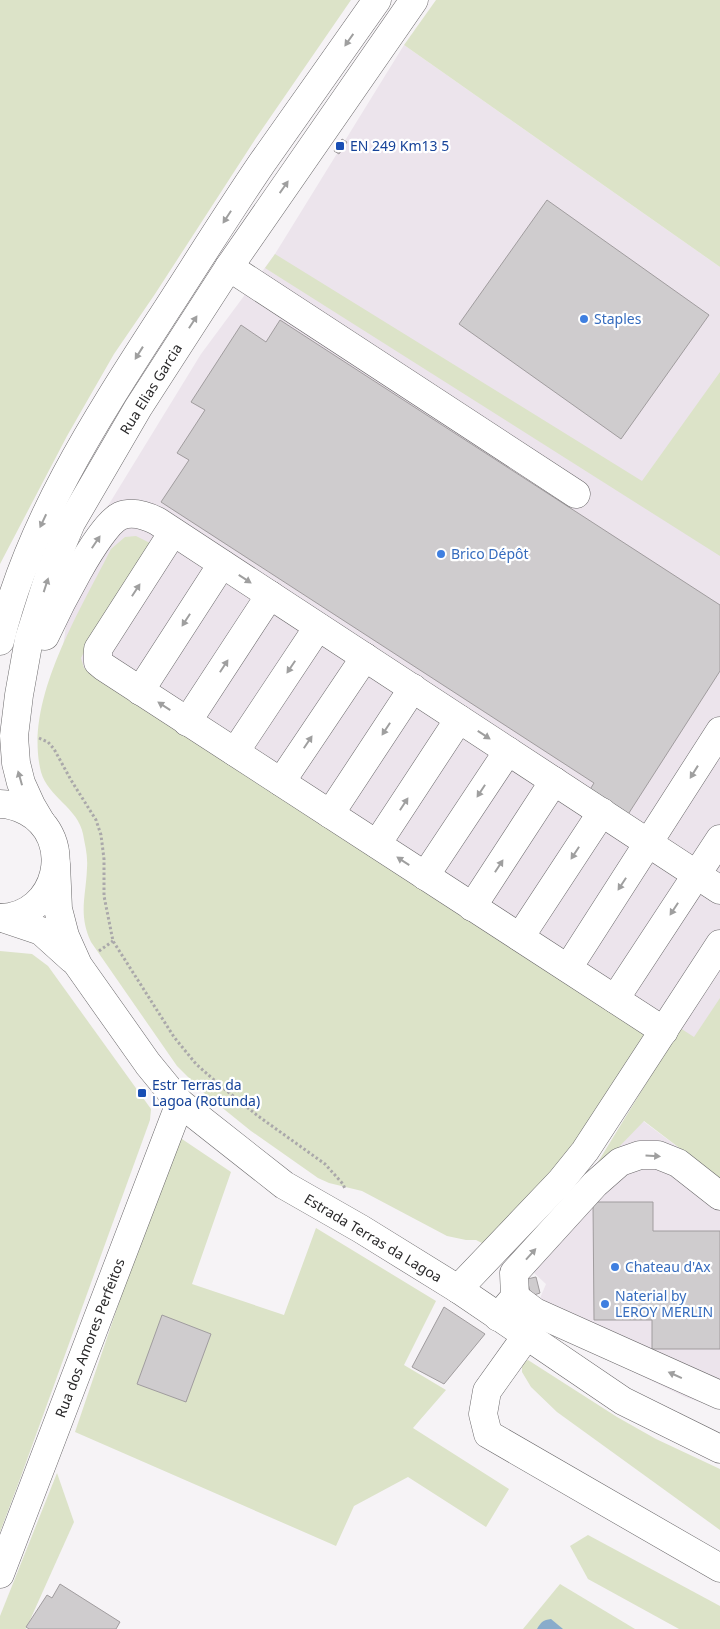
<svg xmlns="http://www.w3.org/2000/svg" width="720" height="1629" viewBox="0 0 720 1629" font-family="'Noto Sans',sans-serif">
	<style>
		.built { fill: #ece4ec }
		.green { fill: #dce3c8 }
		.water { fill: #89accb }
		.building { fill: #cfccce; stroke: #a09c9e }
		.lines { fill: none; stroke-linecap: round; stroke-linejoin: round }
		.minor-casing { stroke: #6a686a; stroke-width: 29 }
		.path { stroke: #aaa8aa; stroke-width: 3; stroke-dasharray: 2.5 2.5; stroke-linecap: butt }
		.minor { stroke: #fff; stroke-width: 28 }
		.oneway { fill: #9f9f9f }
		.transit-dot { fill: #1a4fb4; stroke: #fff; stroke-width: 2 }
		.shop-dot { fill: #3f7fe0; stroke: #fff; stroke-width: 2 }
		.labels { text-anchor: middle; stroke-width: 4.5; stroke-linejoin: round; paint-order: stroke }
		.transit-label { font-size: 14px; fill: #164399; stroke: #fff; text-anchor: start }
		.shop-label { font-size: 14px; fill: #366cbe; stroke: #fff; text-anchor: start }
		.street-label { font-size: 14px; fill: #2a292a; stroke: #fff }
	</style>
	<rect width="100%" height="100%" fill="#f6f3f6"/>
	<g class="built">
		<polygon points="404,45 720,267 720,1017 694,1057 61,660 76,558 201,354 275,254"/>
		<polygon points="643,1121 720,1179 720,1409 685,1397 530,1322 546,1284 515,1255"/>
	</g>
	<g class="green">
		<polygon points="0,0 351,0 256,138 155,294 114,354 67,436 0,564"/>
		<polygon points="436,0 720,0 720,267 404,45"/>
		<polygon points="275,254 642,481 720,372 720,556 265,268"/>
		<path d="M136,536L150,543L84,652L81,658L84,668L257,778L649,1035L586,1131L546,1181L486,1245L476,1240H466L447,1236L362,1191L329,1183L318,1178L251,1131L204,1093L177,1066L91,942C78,914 86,897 87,868C88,856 85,845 83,834C78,808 48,797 41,772C23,701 80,611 111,549L125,537Z"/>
		<polygon points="0,951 32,954 48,966 151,1109 150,1120 20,1479 0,1532"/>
		<polygon points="720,998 720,1179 644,1121 587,1180 680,1028 694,1037"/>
		<polygon points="176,1135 231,1172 192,1284 284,1315 316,1228 436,1301 404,1365 446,1390 413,1428 509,1489 486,1527 408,1477 354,1506 336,1546 75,1432"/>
		<polygon points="528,1360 617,1417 656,1439 720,1469 720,1530 557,1412 531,1387 522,1372 522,1364"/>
		<polygon points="57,1473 74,1522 26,1629 0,1629 0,1616"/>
		<polygon points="588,1535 720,1606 720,1629 679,1629 588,1579 570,1546"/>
		<polygon points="560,1584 635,1629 523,1629"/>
	</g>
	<path class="water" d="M551,1619L563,1629H537C541,1622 543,1620 551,1619Z"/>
	<g class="building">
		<polygon points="342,139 347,142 339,154 334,151"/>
		<polygon points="547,200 709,315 621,439 459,324"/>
		<polygon points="280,320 720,605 720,671 627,816 589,791 594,783 161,502 189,460 177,453 205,410 191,402 241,325 266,342"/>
		<polygon points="593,1202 653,1202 653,1231 720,1231 720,1349 652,1349 652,1320 594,1320"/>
		<polygon points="536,1277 540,1293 531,1296 527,1279"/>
		<polygon points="444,1307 485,1334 444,1384 412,1367"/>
		<polygon points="162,1315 211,1334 186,1402 137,1384"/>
		<polygon points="60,1584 120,1622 116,1629 29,1629 26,1627 47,1595 52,1598"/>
	</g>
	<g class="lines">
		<g class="minor-casing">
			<g id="minor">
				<polyline points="229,267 576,494"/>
				<polyline points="173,532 98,649 98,662 104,667 664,1031"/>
				<path d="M45,636C56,612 98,526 120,516C132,511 147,516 157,521L720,890"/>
				<path d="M0,641C29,519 102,410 169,306C200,258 230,210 262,163C300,109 339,54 377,0"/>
				<polyline points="140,691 222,564"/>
				<polyline points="187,722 270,595"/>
				<polyline points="235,752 318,627"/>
				<polyline points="281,782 365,657"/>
				<path d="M0,804C9,804 18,807 26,811C77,838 58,917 0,918"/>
				<polyline points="330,814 413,688"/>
				<polyline points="41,822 31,805 21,783 16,763 14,736 19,695 29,639 50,573 71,523 138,408 229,267 414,0"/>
				<polyline points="377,844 459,719"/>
				<polyline points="56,864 58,909 65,936 78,965 148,1064 180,1103 284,1185 361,1229 458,1289 623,1401 720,1449"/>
				<polyline points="425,876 508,751"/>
				<polyline points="472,907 554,781"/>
				<polyline points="2,918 41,931 72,959"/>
				<polyline points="520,937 602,812"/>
				<polyline points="568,968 720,731"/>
				<polyline points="615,999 720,839"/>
				<polyline points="458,1289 560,1182 585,1151 720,944"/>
				<polyline points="515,1297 535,1312 720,1395"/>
				<polyline points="498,1317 515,1297 514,1273 595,1184 620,1162 640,1155 658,1155 678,1163 720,1196"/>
				<polyline points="527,1335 487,1391 483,1414 488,1434 720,1568"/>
				<polyline points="0,1574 180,1103"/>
			</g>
		</g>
		<g class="path">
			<polyline points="39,738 48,742 54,749 71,780 96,820 101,835 104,859 104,896 113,941 174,1037 196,1064 222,1087 258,1116 325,1164 343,1184 345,1189"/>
			<polyline points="99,951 113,941"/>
		</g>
		<use href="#minor" class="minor"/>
	</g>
	<defs><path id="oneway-solid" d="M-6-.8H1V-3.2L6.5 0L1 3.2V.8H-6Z" transform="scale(1.25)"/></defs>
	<g class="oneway">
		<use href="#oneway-solid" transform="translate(349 40) rotate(125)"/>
		<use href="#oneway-solid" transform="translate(284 187) rotate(-55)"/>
		<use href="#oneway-solid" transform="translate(227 217) rotate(123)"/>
		<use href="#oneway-solid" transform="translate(193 322) rotate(-57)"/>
		<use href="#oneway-solid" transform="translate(139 353) rotate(122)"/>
		<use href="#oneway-solid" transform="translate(43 521) rotate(115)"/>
		<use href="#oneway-solid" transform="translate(96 542) rotate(-56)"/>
		<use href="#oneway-solid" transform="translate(245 579) rotate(33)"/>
		<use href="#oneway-solid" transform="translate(46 585) rotate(-72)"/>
		<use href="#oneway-solid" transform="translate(136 590) rotate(-57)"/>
		<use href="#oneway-solid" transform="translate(186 620) rotate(123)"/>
		<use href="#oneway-solid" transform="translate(224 666) rotate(-57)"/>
		<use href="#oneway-solid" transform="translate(291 667) rotate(124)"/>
		<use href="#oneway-solid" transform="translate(164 706) rotate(-147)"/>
		<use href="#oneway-solid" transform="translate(386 729) rotate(123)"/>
		<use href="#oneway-solid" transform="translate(484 735) rotate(33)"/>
		<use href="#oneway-solid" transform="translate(308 742) rotate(-56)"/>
		<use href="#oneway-solid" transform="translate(694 772) rotate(122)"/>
		<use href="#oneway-solid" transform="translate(20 778) rotate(-106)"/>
		<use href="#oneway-solid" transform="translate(481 791) rotate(123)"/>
		<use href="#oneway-solid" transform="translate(404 804) rotate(-57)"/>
		<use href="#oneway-solid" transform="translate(575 853) rotate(123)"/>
		<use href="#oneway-solid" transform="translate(403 861) rotate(-147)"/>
		<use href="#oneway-solid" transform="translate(499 866) rotate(-57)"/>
		<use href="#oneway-solid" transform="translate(622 884) rotate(123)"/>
		<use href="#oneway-solid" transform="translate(674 909) rotate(123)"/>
		<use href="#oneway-solid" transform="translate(653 1156) rotate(4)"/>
		<use href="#oneway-solid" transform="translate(531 1254) rotate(-48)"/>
		<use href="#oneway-solid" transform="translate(675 1375) rotate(-156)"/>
	</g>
	<g class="transit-dot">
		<rect x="335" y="141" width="10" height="10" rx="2.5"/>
		<rect x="137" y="1088" width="10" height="10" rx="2.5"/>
	</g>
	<g class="shop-dot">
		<circle cx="584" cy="319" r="5"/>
		<circle cx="441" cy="554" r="5"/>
		<circle cx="615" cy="1267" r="5"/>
		<circle cx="605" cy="1304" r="5"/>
	</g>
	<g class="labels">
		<g class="transit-label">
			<text x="350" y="151">EN 249 Km13 5</text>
			<text x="152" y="1090">Estr Terras da<tspan x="152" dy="16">Lagoa (Rotunda)</tspan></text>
		</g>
		<g class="shop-label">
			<text x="594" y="324">Staples</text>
			<text x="451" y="559">Brico Dépôt</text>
			<text x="625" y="1272">Chateau d'Ax</text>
			<text x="615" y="1301">Naterial by<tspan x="615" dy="16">LEROY MERLIN</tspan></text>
		</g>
		<g class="street-label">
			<text transform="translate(151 389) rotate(-58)" y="5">Rua Elias Garcia</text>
			<text transform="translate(373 1238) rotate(31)" y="5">Estrada Terras da Lagoa</text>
			<text transform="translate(90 1338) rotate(-69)" y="5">Rua dos Amores Perfeitos</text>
		</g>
	</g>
</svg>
